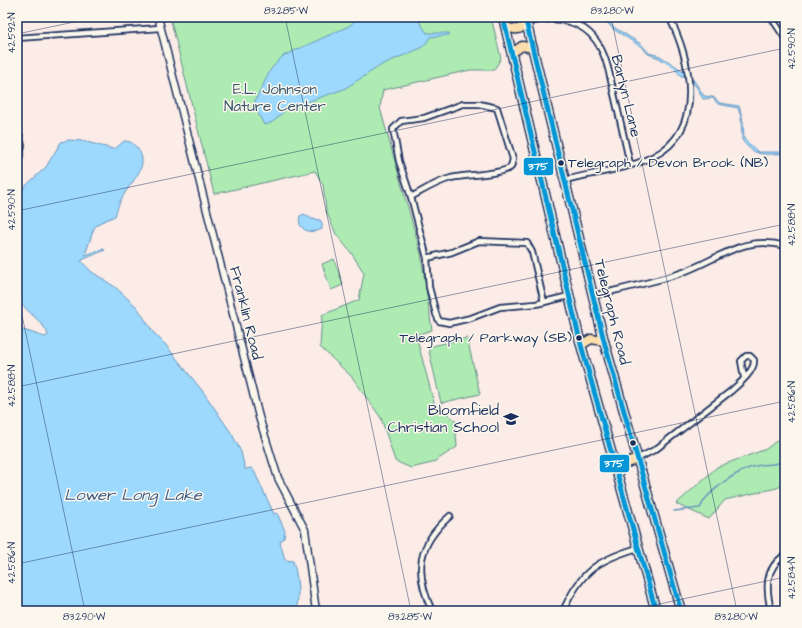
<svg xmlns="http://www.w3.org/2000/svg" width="802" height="628" viewBox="0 0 802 628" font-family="'Architects Daughter',sans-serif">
<rect width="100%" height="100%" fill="#fbece7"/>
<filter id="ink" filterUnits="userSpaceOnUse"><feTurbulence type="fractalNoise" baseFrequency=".025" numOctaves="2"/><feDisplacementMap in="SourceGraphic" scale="8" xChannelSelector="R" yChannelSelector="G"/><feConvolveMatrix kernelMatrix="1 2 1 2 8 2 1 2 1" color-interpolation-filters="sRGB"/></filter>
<g filter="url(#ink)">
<path fill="#adebb2" stroke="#648d88" d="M170 17H491L501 58 494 70H470L383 90 380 108 421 254 432 330 416 335 434 403 455 420 457 447 432 463 411 468 395 461 381 418 352 377 320 347 322 315 359 300 364 273 352 254 336 234 326 211 323 185 315 171 214 194Z
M334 259 343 285 331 290 322 264Z
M467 338 480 394 441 403 428 347Z
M785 434V484L777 488 725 500 709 519 676 504 717 467 766 449Z"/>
<path fill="#9cd9fd" stroke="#6895bd" d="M359 17H416L427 33H449V35L430 37 425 45 419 49 383 64 344 89 287 109C279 115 274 124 264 125L255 107V101L271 69 283 56 349 26Z
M600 17H606L612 26 641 44 649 53 660 56 685 72V76H681L674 68 659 58 648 54 643 48 613 29 605 20Z
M693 79 704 96 713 97 720 103 739 106 743 121 744 139 758 152H784L785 154C765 153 756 159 742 140L741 117 738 108 718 104 713 98 703 99 696 86 693 84Z
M69 140 83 141 113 149 116 148 124 141C130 141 133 143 137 148 152 166 130 182 122 198 119 203 117 210 115 216L99 223 94 228 85 255 103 249 105 250 82 260V262L92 272 115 287 137 307 153 332 165 344 204 393 232 434 241 452 245 469 252 468 255 473 274 514 277 513 285 531 284 538 280 542 285 560 293 561C298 578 299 591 297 609L292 611H17V328L45 337 48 335C45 322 24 311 17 297V194L46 167 61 142Z
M304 214 312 219 320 220 322 223V229C311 235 296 230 300 216Z"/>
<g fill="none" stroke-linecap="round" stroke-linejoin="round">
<path stroke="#6895bd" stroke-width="1.5" d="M674 511 700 508C702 505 703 501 706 498 720 483 741 468 761 465 770 464 776 465 785 461"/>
<g stroke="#1b2f5e" stroke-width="8">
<path id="minor" d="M771 17 785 38
M527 23C556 14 588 20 602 51 609 65 611 83 615 98 620 120 625 142 630 164
M17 38 160 28
M17 125 22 146 17 169
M565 180C592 173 630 169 654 156 706 129 691 59 669 17
M411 197C424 190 436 182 451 178 464 175 504 174 511 167L513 159 497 108 479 104H463L424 118 401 121 393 129 399 161 411 197 427 258 429 287 436 314 439 321 449 323 471 318 500 307 536 304 569 296
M427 258 452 252 479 241 527 243 532 252 544 302
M592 296C621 289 650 283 678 274 717 261 742 234 785 246
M637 459 656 449 731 391C739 384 755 371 754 360L750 356H746L741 361 744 377
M432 611C414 572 417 545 450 516
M563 611C581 571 597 560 638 548
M771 611C766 589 764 569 785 555"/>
</g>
<g stroke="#1b2f5e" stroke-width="9">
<path id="tertiary" d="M158 17 259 417 278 478 305 530 316 611"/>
</g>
<g stroke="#1b2f5e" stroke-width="11">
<path id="trunk" d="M503 17 581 345 656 611
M525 17 604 341 681 611
M506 27C515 30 520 31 527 23
M512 53 522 46 533 48
M581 345 591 339 604 341
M614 461 627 463 637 459"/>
</g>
<use href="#minor" stroke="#fbf7ec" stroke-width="4.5"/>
<use href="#tertiary" stroke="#fbf7ec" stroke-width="6"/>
<use href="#trunk" stroke="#fbddab" stroke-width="8"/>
<g stroke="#fbf7ec" stroke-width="8">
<path id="bus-1" d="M503 17 581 345 656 611
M525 17 604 341 681 611"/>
</g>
<use href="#bus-1" stroke="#0696d7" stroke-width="5"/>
</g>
</g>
<path fill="none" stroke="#1b2f5e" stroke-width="1" stroke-opacity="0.45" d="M285 17 411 611M611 17 737 611M17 34 98 17M17 211 785 48M17 292 85 611M17 387 785 224M17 564 785 401M627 611 785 577"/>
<defs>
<g id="school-bare" transform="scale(1.2)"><path d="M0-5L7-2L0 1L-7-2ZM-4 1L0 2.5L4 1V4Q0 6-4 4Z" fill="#1b2f5e" stroke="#fbf7ec" stroke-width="2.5" paint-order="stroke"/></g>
</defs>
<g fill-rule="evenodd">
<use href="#school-bare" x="511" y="419"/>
</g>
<g fill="#1b2f5e" stroke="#fbf7ec" stroke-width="1.5">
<circle cx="561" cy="163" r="3.5"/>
<circle cx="579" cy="338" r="3.5"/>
<circle cx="633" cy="443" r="3.5"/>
</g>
<g text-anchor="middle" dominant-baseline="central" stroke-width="3" stroke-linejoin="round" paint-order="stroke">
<g font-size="14" fill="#1b2f5e" stroke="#fbf7ec" text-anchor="start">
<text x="568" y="163">Telegraph / Devon Brook (NB)</text>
<text x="572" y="338" text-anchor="end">Telegraph / Parkway (SB)</text>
</g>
<g font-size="15" fill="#38556f" stroke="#fbf7ec">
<text x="275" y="89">E.L. Johnson<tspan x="275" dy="17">Nature Center</tspan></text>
</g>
<g font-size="15" fill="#1b2f5e" stroke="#fbf7ec">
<text transform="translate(626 96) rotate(76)">Barlyn Lane</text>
<text transform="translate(612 312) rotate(76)">Telegraph Road</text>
<text transform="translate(246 313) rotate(76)">Franklin Road</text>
</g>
<g font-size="15" fill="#1b2f5e" stroke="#fbf7ec" text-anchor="end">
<text x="499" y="410">Bloomfield<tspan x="499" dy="17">Christian School</tspan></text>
</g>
<g font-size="16" font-style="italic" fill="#3b5a86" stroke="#fbf7ec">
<text x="133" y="495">Lower Long Lake</text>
</g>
</g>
<g stroke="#fbf7ec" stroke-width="1.5">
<rect x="523" y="157" width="31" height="19" rx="4" fill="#0696d7"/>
<rect x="599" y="454" width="31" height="19" rx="4" fill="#0696d7"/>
</g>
<g font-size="11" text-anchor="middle" font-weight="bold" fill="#fff">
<text x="538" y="170">375</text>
<text x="614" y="467">375</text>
</g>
<rect width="802" height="628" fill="none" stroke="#fbf7ec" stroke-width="44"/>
<rect x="22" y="22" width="758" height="584" fill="none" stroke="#1b2f5e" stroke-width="1.5"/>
<g font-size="10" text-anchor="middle" fill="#1b2f5e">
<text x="286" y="14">83.285°W</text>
<text x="612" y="14">83.280°W</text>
<text transform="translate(11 33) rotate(-90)" y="4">42.592°N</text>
<text transform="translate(791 49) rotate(-90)" y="4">42.590°N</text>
<text transform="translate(11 210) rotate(-90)" y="4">42.590°N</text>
<text transform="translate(791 225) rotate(-90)" y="4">42.588°N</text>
<text transform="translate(11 386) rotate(-90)" y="4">42.588°N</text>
<text transform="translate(791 402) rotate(-90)" y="4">42.586°N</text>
<text transform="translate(11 563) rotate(-90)" y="4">42.586°N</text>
<text transform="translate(791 578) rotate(-90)" y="4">42.584°N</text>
<text x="84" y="620">83.290°W</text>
<text x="410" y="620">83.285°W</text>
<text x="736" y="620">83.280°W</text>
</g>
</svg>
